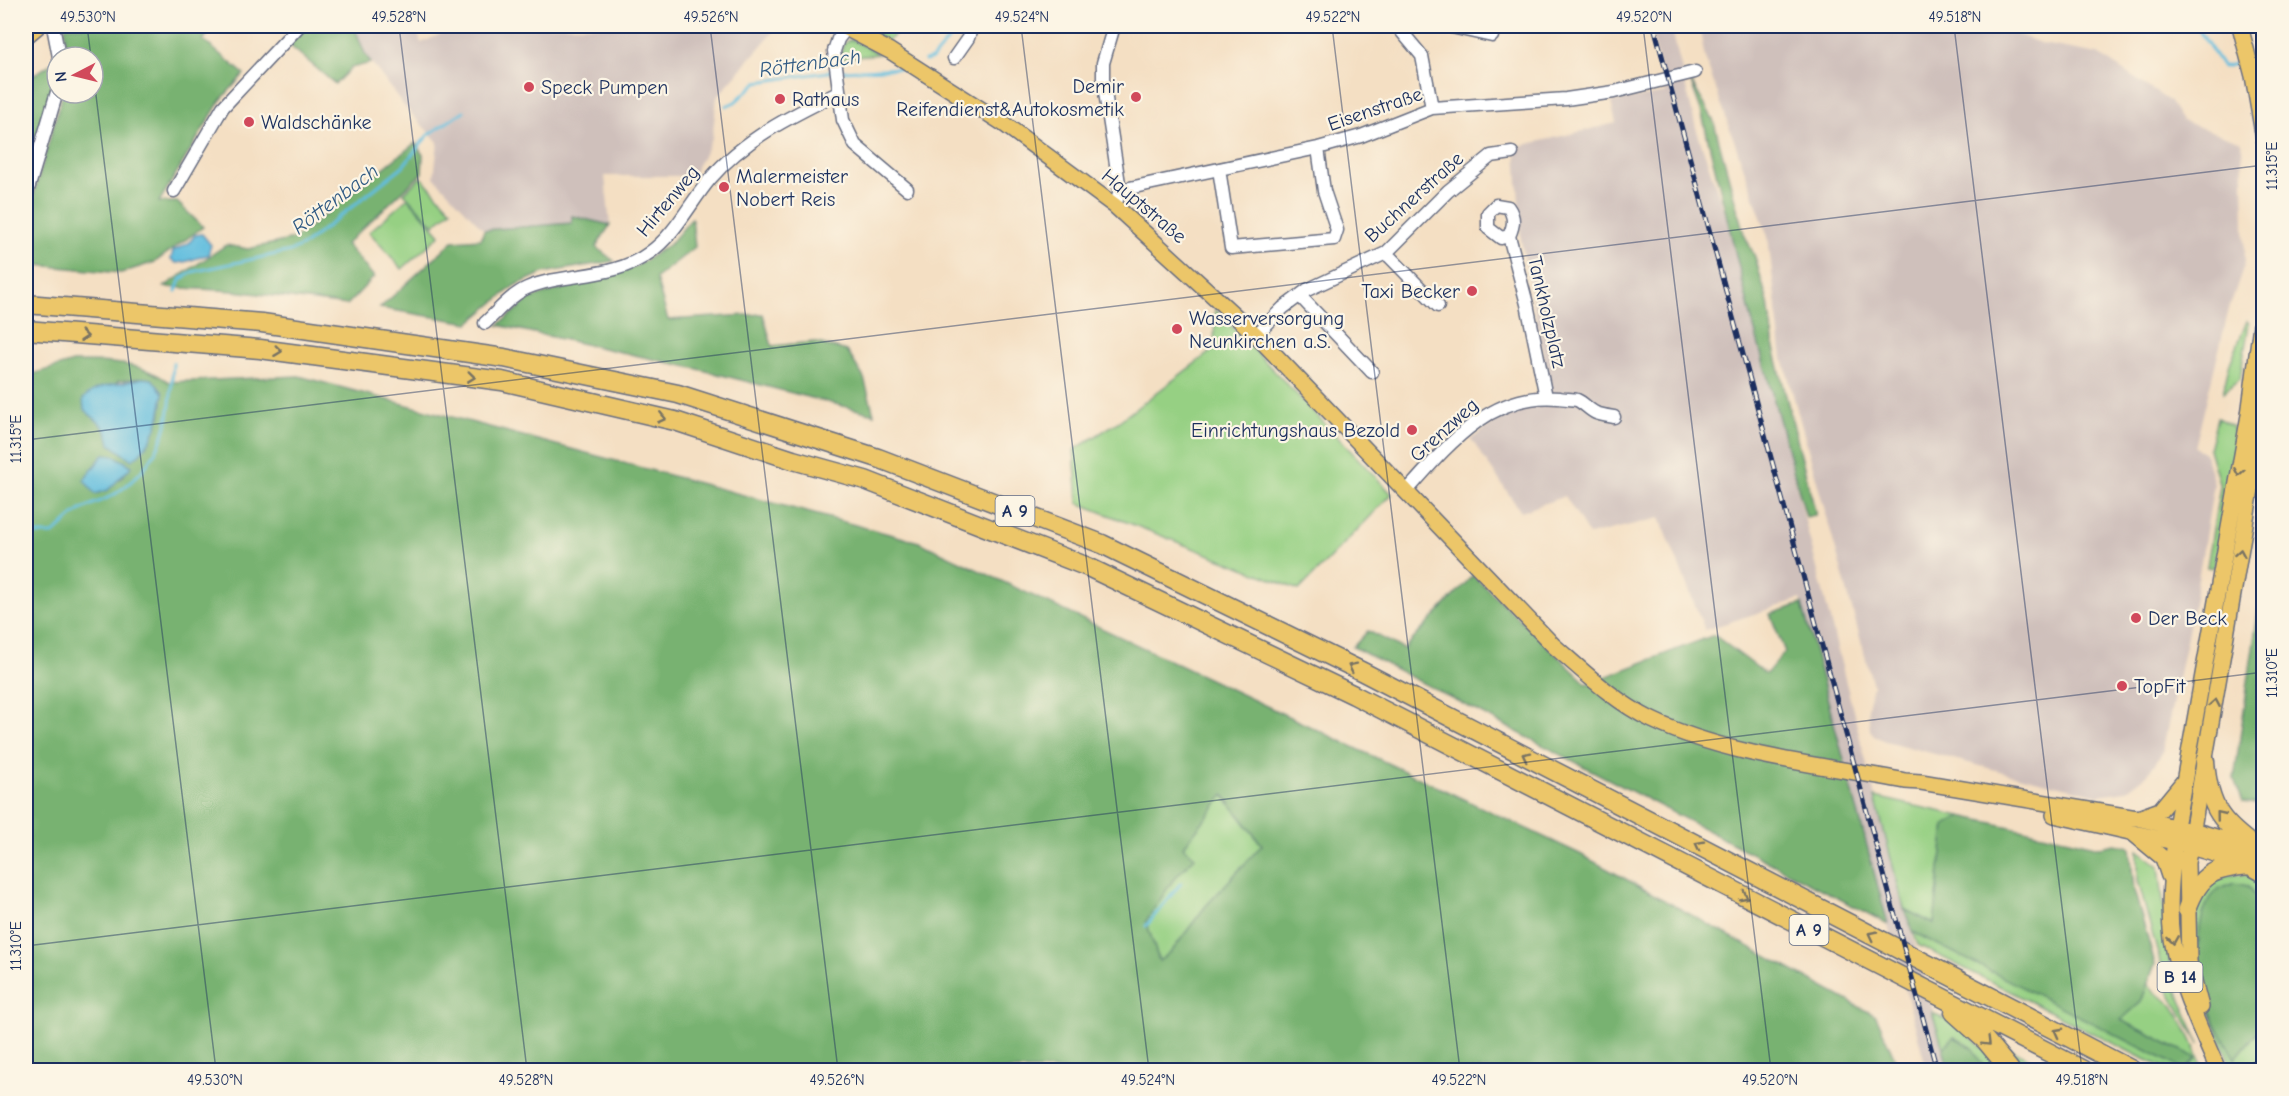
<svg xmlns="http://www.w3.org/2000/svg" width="2289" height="1096" viewBox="0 0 2289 1096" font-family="'Comic Neue',sans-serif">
<rect width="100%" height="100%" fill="#fcf5e5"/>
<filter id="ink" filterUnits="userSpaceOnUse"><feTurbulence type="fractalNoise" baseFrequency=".0167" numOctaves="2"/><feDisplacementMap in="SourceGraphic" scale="12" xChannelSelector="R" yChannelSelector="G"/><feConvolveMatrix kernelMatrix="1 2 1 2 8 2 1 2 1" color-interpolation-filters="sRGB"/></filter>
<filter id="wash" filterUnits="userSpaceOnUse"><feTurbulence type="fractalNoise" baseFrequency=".008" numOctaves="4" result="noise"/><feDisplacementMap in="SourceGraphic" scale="24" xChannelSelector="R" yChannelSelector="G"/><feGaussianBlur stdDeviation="1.35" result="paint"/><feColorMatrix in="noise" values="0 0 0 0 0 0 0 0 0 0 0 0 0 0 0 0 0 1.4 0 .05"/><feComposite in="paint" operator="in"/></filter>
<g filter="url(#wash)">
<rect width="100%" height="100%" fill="#f4dfc3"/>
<path fill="#cfc0bb" d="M354 26H415L421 43 458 26H778L717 97 712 139 692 176H605L610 225 573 216 572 223 484 230 434 177 438 142 405 107 365 54Z
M1650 26H1671L1696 128 1733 237 1875 797 1949 1070H1927L1800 599 1705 630 1660 518 1589 535 1565 496 1521 512 1471 439 1549 385 1521 240 1516 147 1616 123 1611 102 1666 93Z
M1699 26H1995L2043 44 2098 54 2169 101 2182 121 2242 142 2245 262 2229 309 2195 447 2205 453 2214 484 2194 603 2162 753 2147 775 2126 791 2098 795 2022 777 1885 741 1875 736 1870 730 1868 708 1873 685 1781 351 1768 237 1705 58Z"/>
<path fill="#96d083" stroke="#588070" stroke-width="1.5" d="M865 26H933L925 34 896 33 887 42 870 33Z
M849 40H853L879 54 839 59 844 43Z
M421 177 451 210 434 225 404 193Z
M408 198 440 235 402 269 369 232Z
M1215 309 1392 494 1299 590 1078 503 1074 450 1118 422 1214 349Z
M2247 321 2249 324 2240 378 2223 393 2229 366Z
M2217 418 2233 426 2236 446 2214 568 2207 567 2220 486 2209 449Z
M1223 795 1262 845 1205 907 1172 951 1159 961 1146 921 1173 880 1194 857 1183 847Z
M1875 797 1961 816 1945 825 1934 924 1904 909Z
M2138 850 2159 866 2170 965 2176 987 2199 1044 2167 988 2138 881Z
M2251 874 2263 881V904L2248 886 2203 992 2217 1026 2235 1059 2263 1025V1056L2248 1070H2233L2201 992 2194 935 2200 894 2219 875Z
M1913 932 2185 1069 2197 1058 2120 1020 2141 1002 2148 983C2153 995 2160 994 2169 1002 2181 1012 2198 1056 2204 1070H2171L2142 1058 1918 945Z
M1932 1012 1961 1028 2006 1070H1985L1982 1064 1954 1037 1943 1048Z
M1996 1041 2052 1070H2015Z"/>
<path fill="#78b271" stroke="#4a7068" stroke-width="1.5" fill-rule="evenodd" d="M65 26H215L203 40 244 74 220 101 159 202H177L203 227 155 262 121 273 26 264V222L63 93H93V57H66Z
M307 26H354L365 54 371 63 351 68 335 84 288 44Z
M52 63C63 86 33 149 26 174V80Z
M1690 80 1713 119 1744 234 1755 257 1768 303 1774 348 1816 515 1806 517 1750 313 1701 110Z
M415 143 423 155 422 173 346 244 374 277 347 305 234 291 164 287 226 245 248 249 294 239Z
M572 216 610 225 596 247 614 261 543 273 514 286 469 323 380 308 453 241 481 239 484 230 572 223Z
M692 218 695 247 656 278 668 320 763 314 772 346 814 342 847 351 864 378 874 414 698 369 498 325 531 298 635 267 670 244Z
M73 362C108 362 140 361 169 382L299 376 919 542 1580 854 1876 1016 1900 1070H1774L1772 1068 1762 1070H26V376ZM142 378 152 379 163 393 160 418 109 432 103 423 90 415 118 381ZM104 454 131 466 120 480H84ZM1224 795 1262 845 1205 907 1172 951 1159 961 1146 921 1173 880 1195 857 1183 847Z
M1473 575 1587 684 1714 635 1766 674 1785 652 1770 614 1802 604 1888 924 1353 647 1368 631 1404 649Z
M2263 578V805L2243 802 2234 779Z
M1961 816 2100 847 2115 844 2130 847 2134 890 2155 964 2141 1002 2121 1020 2197 1058 2185 1070 1913 932 1904 909 1934 924 1945 825Z
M2234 883 2248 886 2263 904V1025L2235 1059C2223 1038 2210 1016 2203 992 2196 967 2194 909 2217 891 2221 887 2229 886 2234 883Z
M1954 1037 1972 1047 1985 1070H1949L1943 1048Z"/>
<path fill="#60bdde" stroke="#3e769e" stroke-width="1.5" d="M202 234 211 245 208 255C197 257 187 263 176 263L171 259 173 251 189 243 195 235Z
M142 378 152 379 163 393C160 419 155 444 132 460L110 444C107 425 97 422 84 409L83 399C99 382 122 385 142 378Z
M104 454 113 455 132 466 108 490 95 494 84 480Z"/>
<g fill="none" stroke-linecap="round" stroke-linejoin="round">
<path stroke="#60bdde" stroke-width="3" d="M2196 26 2223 67 2235 64
M925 61 932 59 960 26
M841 71 904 68
M726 106 735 102 757 82 835 71
M176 291 180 280 192 272 291 251 304 245 403 166 428 135 464 111
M26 534H53C62 526 71 516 81 510 93 503 107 500 118 492 168 456 170 419 173 363
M1146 926 1181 883"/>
</g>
</g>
<g filter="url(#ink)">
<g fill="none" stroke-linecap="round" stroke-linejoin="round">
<g stroke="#676d81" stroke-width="15">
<path id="minor" d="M53 26 59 57
M848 26 838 39 834 51 843 120 855 145 907 189
M1114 26 1103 63V79L1120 190
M1397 26 1422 56 1432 108
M1447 26 1492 36 1494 26
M954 58 968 38 972 26
M1219 169 1231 248 1334 239 1337 230 1324 191 1318 148
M174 191 223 107 299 26
M26 196 57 92
M1115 206 1120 190 1318 148 1361 136 1432 108 1566 99 1614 92 1695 72
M1509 236 1501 238 1488 228V213L1496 205 1508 207C1515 217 1514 225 1509 236L1527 304 1546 397
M1386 253 1438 306
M1300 296 1372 372
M485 323C498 311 511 295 527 288 564 272 613 280 649 253 675 235 690 203 710 179 744 139 791 116 838 93
M1256 335 1283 308 1307 290 1386 253 1448 191 1491 156 1512 153
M1406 492C1447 446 1491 391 1559 398 1564 399 1572 399 1577 400 1584 403 1589 410 1596 413 1601 415 1608 416 1614 417"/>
</g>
<g stroke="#676d81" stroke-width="18">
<path id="major" d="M842 26 890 51 1004 124 1115 206 1256 335 1553 645C1584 672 1615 702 1652 720 1727 756 1823 765 1905 781L1921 782 2137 818 2191 831
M2240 26 2253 76 2264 139
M26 36 38 26
M2054 815 2183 844
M2138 818 2160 810 2183 782
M2134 834 2163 858 2169 876
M2201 1007 2189 962 2187 863 2264 413
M2218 1070C2200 1027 2179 986 2172 939 2167 902 2173 864 2176 827L2249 415 2264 302"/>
</g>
<g stroke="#676d81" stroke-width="21">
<path id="highway" d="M26 304 262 323 504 358 678 394 878 458 1102 544 1363 672 2132 1070
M26 330 260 349 502 381 675 421 793 460 865 480 1088 567 1354 695 2083 1070
M2205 761C2209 814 2224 823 2264 855
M2191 831 2248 848
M2189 845 2241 860 2264 873
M2187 909C2200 872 2215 868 2251 865
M1954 1012 1986 1041 2010 1070
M2256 1070 2264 1064"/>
</g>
<use href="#minor" stroke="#fff" stroke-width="12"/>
<use href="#major" stroke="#ecc669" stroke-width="15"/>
<use href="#highway" stroke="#ecc669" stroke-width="18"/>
<g stroke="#1b2f5e" stroke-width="5">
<path id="rail" d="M1654 26 1937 1070"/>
</g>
<use href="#rail" stroke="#fcf5e5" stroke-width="3" stroke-dasharray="9" stroke-linecap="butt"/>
</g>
<defs><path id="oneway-chevron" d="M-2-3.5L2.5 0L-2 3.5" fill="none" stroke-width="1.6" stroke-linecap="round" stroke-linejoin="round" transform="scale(1.5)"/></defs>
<g stroke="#797363">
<use href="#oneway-chevron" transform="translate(84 336) rotate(6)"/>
<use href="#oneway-chevron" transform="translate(278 351) rotate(7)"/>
<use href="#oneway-chevron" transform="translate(471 377) rotate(7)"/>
<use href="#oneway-chevron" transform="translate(662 418) rotate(13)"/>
<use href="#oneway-chevron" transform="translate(2239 472) rotate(100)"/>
<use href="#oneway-chevron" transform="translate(2240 553) rotate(-80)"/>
<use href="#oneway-chevron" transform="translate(1352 667) rotate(-154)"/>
<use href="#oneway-chevron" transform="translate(2215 703) rotate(-80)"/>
<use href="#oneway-chevron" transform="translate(1526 756) rotate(-153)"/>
<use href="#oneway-chevron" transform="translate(2220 815) rotate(-129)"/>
<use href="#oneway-chevron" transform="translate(1699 845) rotate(-153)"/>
<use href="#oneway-chevron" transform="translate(1744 896) rotate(27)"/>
<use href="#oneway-chevron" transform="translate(1872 935) rotate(-153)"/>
<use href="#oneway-chevron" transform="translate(2173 940) rotate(81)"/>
<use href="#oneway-chevron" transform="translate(2058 1032) rotate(-152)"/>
<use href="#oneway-chevron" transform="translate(1987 1042) rotate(45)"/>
</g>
</g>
<path fill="none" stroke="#1b2f5e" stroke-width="1.5" stroke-opacity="0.45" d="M87 26 91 57M399 26 527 1070M710 26 838 1070M1021 26 1149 1070M1332 26 1460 1070M1643 26 1771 1070M1954 26 2082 1070M93 71 216 1070M26 440 2264 165M26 946 2264 672"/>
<g fill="#d1495b" stroke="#fcf5e5" stroke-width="2">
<circle cx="529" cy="87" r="6"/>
<circle cx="1136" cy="97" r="6"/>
<circle cx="780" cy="99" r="6"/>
<circle cx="249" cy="122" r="6"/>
<circle cx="724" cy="187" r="6"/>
<circle cx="1472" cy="291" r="6"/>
<circle cx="1177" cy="329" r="6"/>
<circle cx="1412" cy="430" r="6"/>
<circle cx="2136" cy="618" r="6"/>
<circle cx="2122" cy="686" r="6"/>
</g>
<g text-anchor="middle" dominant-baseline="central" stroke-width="4.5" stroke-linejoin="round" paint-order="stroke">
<g fill="#fcf5e5" stroke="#5e6a86" stroke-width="1.5">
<rect x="995.5" y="496" width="39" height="30" rx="4.5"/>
<rect x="1789.5" y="915" width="39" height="30" rx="4.5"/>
<rect x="2157.5" y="962" width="45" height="30" rx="4.5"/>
</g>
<g font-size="18" font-weight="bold" fill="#1b2f5e">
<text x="1015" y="511">A 9</text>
<text x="1809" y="930">A 9</text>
<text x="2180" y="977">B 14</text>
</g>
<g font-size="20" fill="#1b2f5e" stroke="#fcf5e5" text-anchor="start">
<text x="1124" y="86" text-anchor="end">Demir<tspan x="1124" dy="23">Reifendienst&amp;Autokosmetik</tspan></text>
<text x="541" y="87">Speck Pumpen</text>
<text x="792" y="99">Rathaus</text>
<text x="261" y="122">Waldschänke</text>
<text x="736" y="176">Malermeister<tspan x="736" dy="23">Nobert Reis</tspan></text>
<text x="1460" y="291" text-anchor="end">Taxi Becker</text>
<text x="1189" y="318">Wasserversorgung<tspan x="1189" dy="23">Neunkirchen a.S.</tspan></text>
<text x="1400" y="430" text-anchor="end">Einrichtungshaus Bezold</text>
<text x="2148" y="618">Der Beck</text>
<text x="2134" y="686">TopFit</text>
</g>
<g font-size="20" fill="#1b2f5e" stroke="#fcf5e5">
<text transform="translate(1375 109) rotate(-19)">Eisenstraße</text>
<text transform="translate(1414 197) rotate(-42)">Buchnerstraße</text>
<text transform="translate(668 201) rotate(-50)">Hirtenweg</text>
<text transform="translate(1144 206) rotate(40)">Hauptstraße</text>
<text transform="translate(1547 312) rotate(77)">Tankholzplatz</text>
<text transform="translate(1444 430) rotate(-42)">Grenzweg</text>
</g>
<g font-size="21" font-style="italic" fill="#305a84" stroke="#fcf5e5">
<text transform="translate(810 63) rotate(-8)">Röttenbach</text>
<text transform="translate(335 199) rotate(-37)">Röttenbach</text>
</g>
</g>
<rect width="2289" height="1096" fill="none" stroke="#fcf5e5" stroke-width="66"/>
<g transform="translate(75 75) rotate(263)"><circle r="28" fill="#fcf5e5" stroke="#a2a6af" stroke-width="1.5"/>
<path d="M0-4.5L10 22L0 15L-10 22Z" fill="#d1495b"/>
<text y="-9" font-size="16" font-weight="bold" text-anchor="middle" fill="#1b2f5e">N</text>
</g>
<rect x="33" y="33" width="2223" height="1030" fill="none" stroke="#1b2f5e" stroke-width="2"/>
<g font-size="15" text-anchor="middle" fill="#1b2f5e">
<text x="88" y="22">49.530°N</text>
<text x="399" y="22">49.528°N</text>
<text x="711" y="22">49.526°N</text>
<text x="1022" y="22">49.524°N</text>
<text x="1333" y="22">49.522°N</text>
<text x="1644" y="22">49.520°N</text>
<text x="1955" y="22">49.518°N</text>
<text transform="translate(2272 166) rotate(-90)" y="5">11.315°E</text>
<text transform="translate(16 439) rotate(-90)" y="5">11.315°E</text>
<text transform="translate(2272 673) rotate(-90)" y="5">11.310°E</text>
<text transform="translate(16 946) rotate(-90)" y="5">11.310°E</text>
<text x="215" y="1085">49.530°N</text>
<text x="526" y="1085">49.528°N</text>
<text x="837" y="1085">49.526°N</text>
<text x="1148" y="1085">49.524°N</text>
<text x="1459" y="1085">49.522°N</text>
<text x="1770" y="1085">49.520°N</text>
<text x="2082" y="1085">49.518°N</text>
</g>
</svg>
